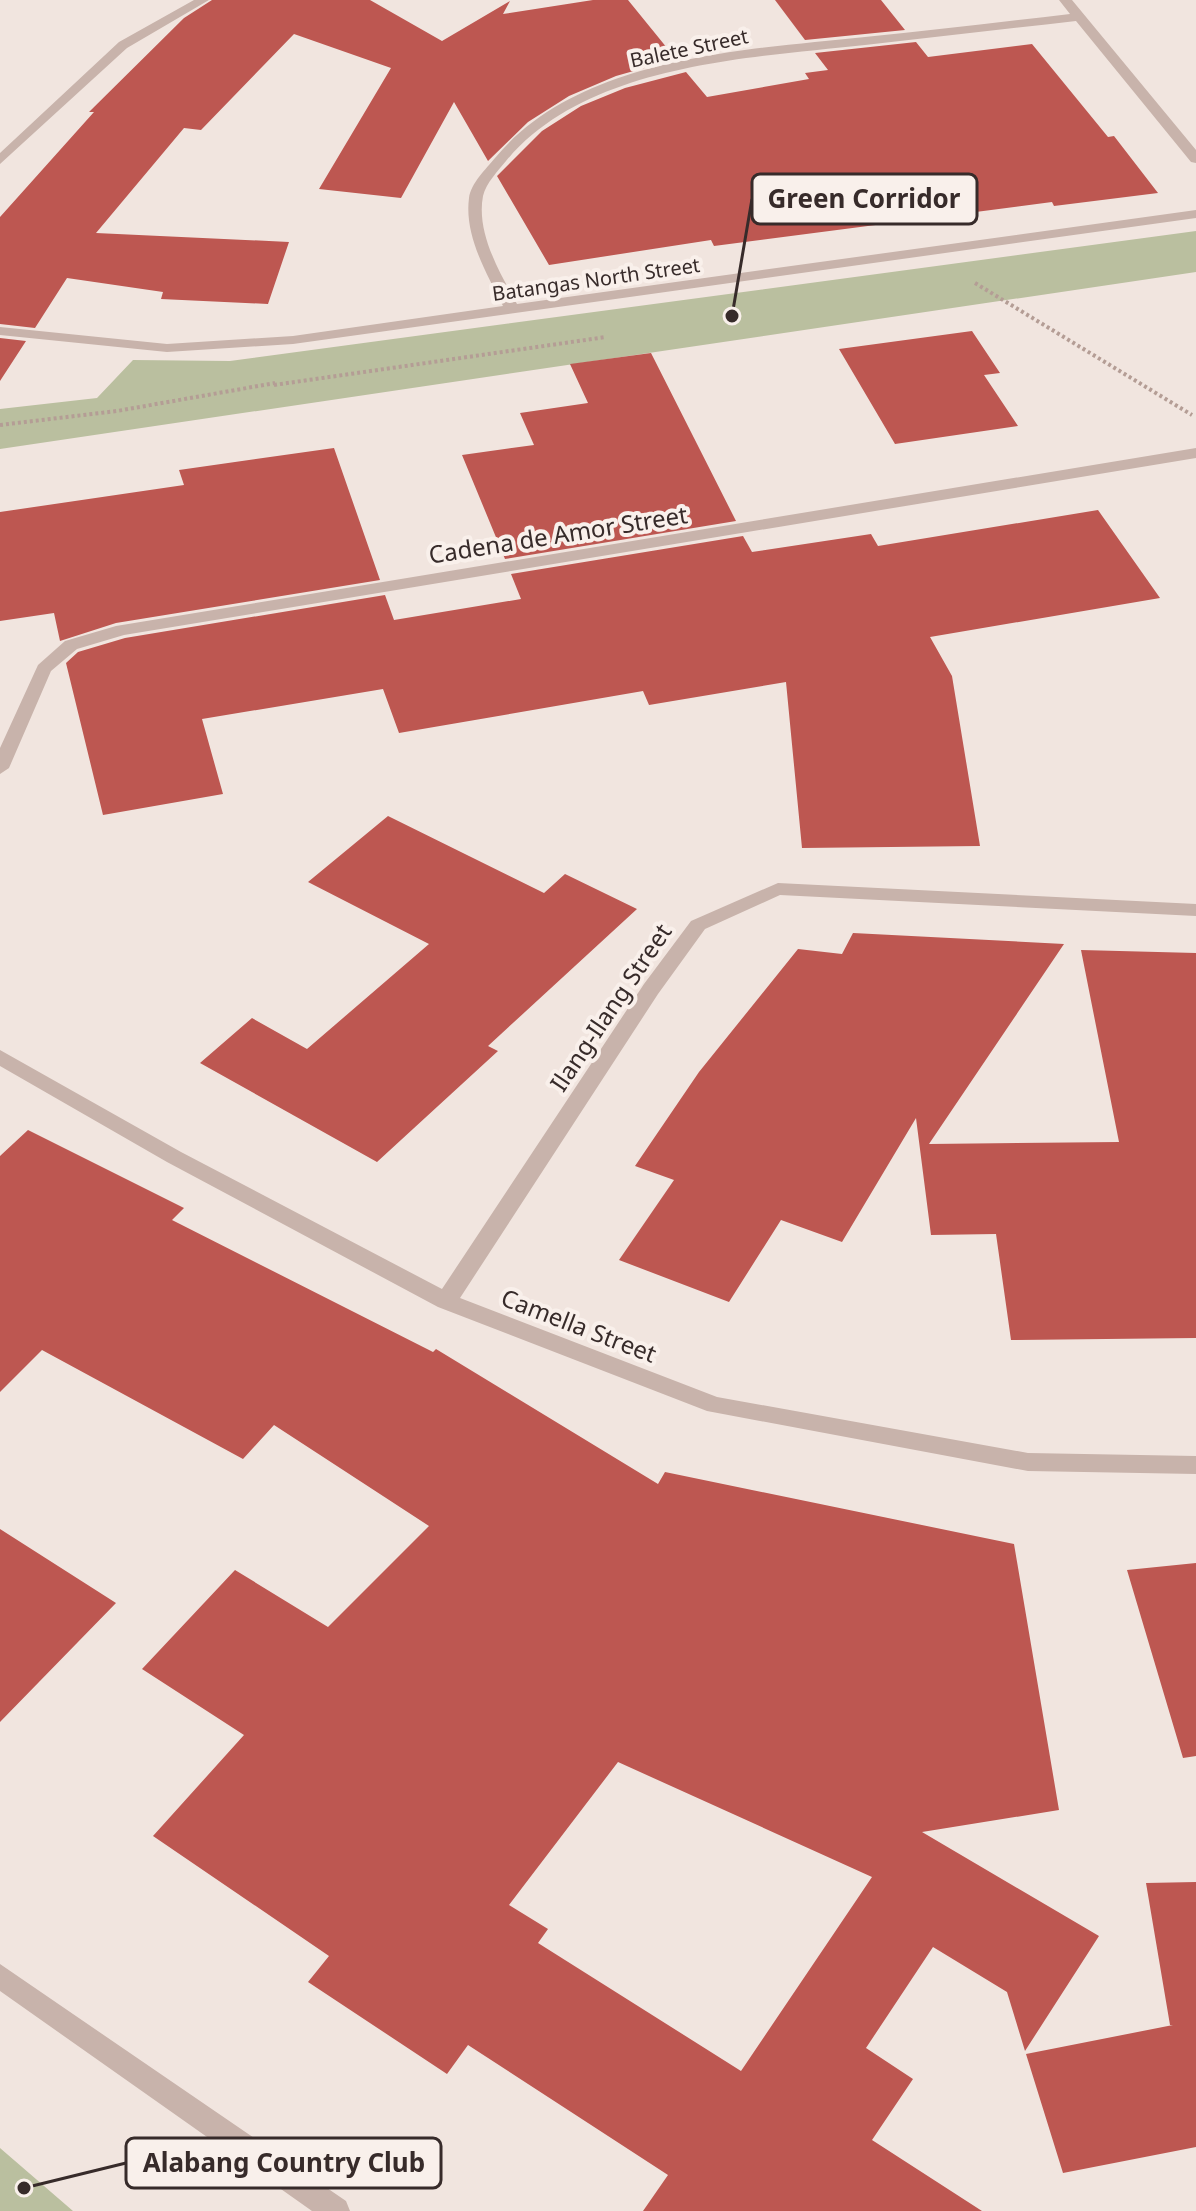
<svg xmlns="http://www.w3.org/2000/svg" width="1196" height="2211" viewBox="0 0 1196 2211" font-family="'Noto Sans',sans-serif">
<rect width="100%" height="100%" fill="#f1e5df"/>
<path fill="#babf9f" d="M1196 231V272L0 449V409L97 398 133 360 230 361Z
M0 2148 73 2211H0Z"/>
<path fill="#bd5751" fill-rule="evenodd" d="M212 0H370L442 41 510 1 503 14 593 0H628L676 59 616 76 569 96 528 122 488 161 454 102 401 198 319 189 391 68 294 34 201 130 184 128 96 233 289 242 268 304 161 299 163 292 67 278 35 328 0 324V217L94 112H89L184 18Z
M775 0H881L905 30 805 40Z
M916 42 928 57 1032 44 1108 137 1114 136 1158 193 1054 206 1052 202 714 246 711 240 549 265 497 176 542 131 581 106 625 88 686 72 707 97 809 79 805 73 828 70 815 53Z
M972 331 1000 373 984 375 1018 426 895 444 839 349Z
M0 338 26 341 0 381Z
M651 353 736 521 505 559 462 455 534 445 520 413 588 403 570 364Z
M334 448 380 580 116 623 60 641 54 613 0 621V512L184 485 179 470Z
M1098 510 1160 598 930 637 952 676 980 846 802 848 786 682 649 705 643 691 399 733 383 689 202 719 223 794 103 815 66 663 78 652 125 638 385 595 394 620 521 599 511 574 743 536 752 552 871 534 878 546Z
M388 816 544 893 565 874 637 909 488 1046 498 1051 377 1162 200 1063 252 1018 307 1049 429 944 308 882Z
M853 933 1064 944 929 1144 1119 1142 1081 950 1196 953V1338L1011 1340 996 1234 931 1235 916 1118 842 1242 781 1220 729 1302 619 1260 674 1180 635 1166 699 1072 798 949 842 954Z
M28 1130 184 1208 172 1220 433 1352 436 1349 658 1484 665 1472 1014 1544 1059 1810 922 1832 1099 1936 1025 2051 1007 1992 933 1947 866 2048 913 2079 872 2140 982 2211H643L668 2175 468 2045 447 2074 308 1982 329 1956 153 1836 244 1735 142 1669 235 1570 328 1627 429 1526 274 1425 243 1459 42 1350 0 1392V1156ZM618 1762 872 1877 741 2071 538 1943 548 1929 509 1905Z
M0 1529 116 1603 0 1722Z
M1196 1563V1756L1183 1758 1127 1570Z
M1196 1882V2147L1063 2173 1026 2054 1173 2025H1170L1146 1883Z"/>
<g fill="none" stroke-linecap="round" stroke-linejoin="round">
<path stroke="#b49d95" stroke-width="4" stroke-dasharray="3 3" stroke-linecap="butt" d="M975 283 1192 415
M274 385 606 337
M0 425 117 411 275 383"/>
<path fill="#c8b3ab" fill-rule="evenodd" d="M194 0H209L127 48 0 164V153L119 42Z
M1059 0H1072L1196 150V163L1191 162 1076 21C1006 29 935 37 865 45 748 58 587 64 506 161 498 171 486 183 483 196 476 233 500 273 517 304L1196 210V218L293 344 167 352 0 335V327L167 344 293 336 503 306C487 274 464 236 469 198 471 183 486 169 495 158 579 57 743 50 865 37 934 30 1002 22 1070 14Z
M1196 448V458L124 635 77 649 51 671 9 768 0 774V748L38 665 65 641 116 626Z
M778 883 1196 904V916L780 895 705 929 658 994 460 1298 717 1397 1028 1453 1196 1456V1474L1028 1471 707 1411 438 1307 167 1162 0 1066V1050L181 1152 442 1289 644 984 691 921Z
M0 1964 346 2201 350 2211H312L0 1991Z"/>
</g>
<g text-anchor="middle" dominant-baseline="central" stroke-width="8" stroke-linejoin="round" paint-order="stroke">
<g font-size="20" fill="#372b2a" stroke="#f9f0eb">
<text transform="translate(689 48) rotate(-12)">Balete Street</text>
<text transform="translate(596 279) rotate(-8)">Batangas North Street</text>
</g>
<g font-size="24" fill="#372b2a" stroke="#f9f0eb">
<text transform="translate(558 534) rotate(-9)">Cadena de Amor Street</text>
<text transform="translate(610 1007) rotate(-56)">Ilang-Ilang Street</text>
<text transform="translate(579 1325) rotate(21)">Camella Street</text>
</g>
</g>
<path fill="none" stroke="#372b2a" stroke-width="3" d="M732 316L752 199M24 2188L126 2163"/>
<g fill="#372b2a" stroke="#f9f0eb" stroke-width="3">
<circle cx="732" cy="316" r="8"/>
<circle cx="24" cy="2188" r="8"/>
</g>
<g fill="#f9f0eb" stroke="#372b2a" stroke-width="3">
<rect x="752" y="174" width="225" height="50" rx="8"/>
<rect x="126" y="2138" width="315" height="50" rx="8"/>
</g>
<g font-size="26" text-anchor="middle" font-weight="bold" fill="#372b2a">
<text x="864" y="208">Green Corridor</text>
<text x="284" y="2172">Alabang Country Club</text>
</g>
</svg>
